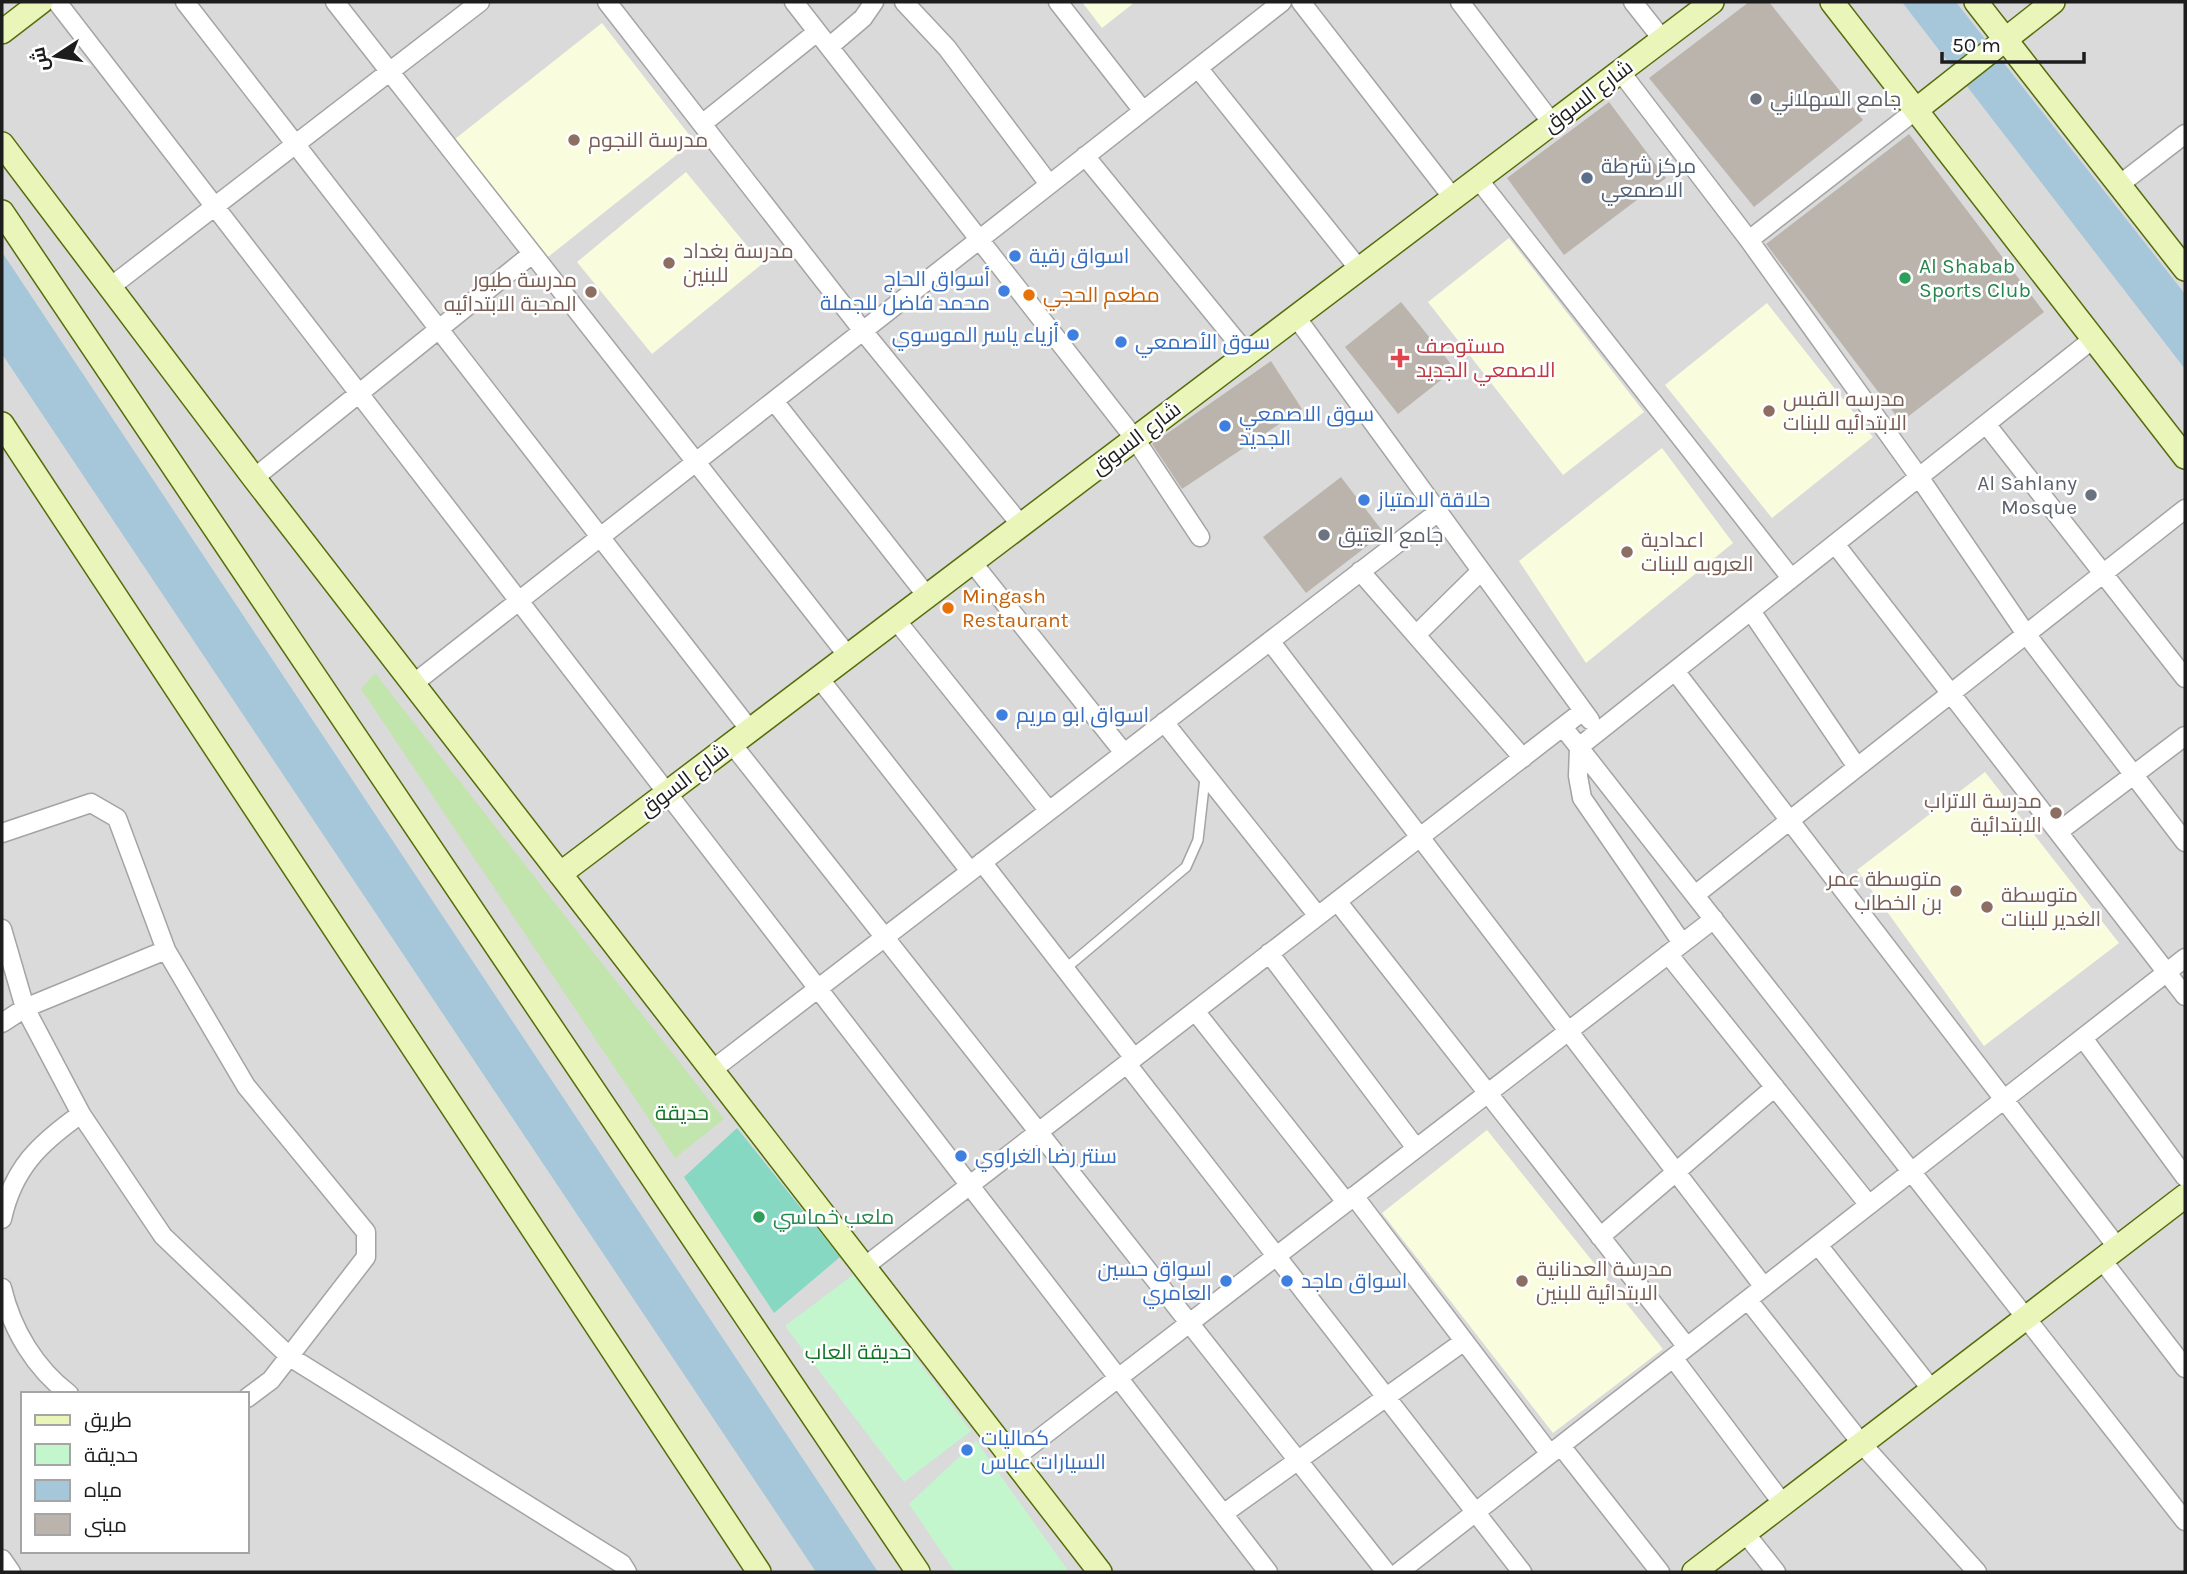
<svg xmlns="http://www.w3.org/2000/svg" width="2187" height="1574" viewBox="0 0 2187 1574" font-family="Karla,Cairo,sans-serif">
<rect width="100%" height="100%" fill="#eeece4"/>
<path fill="#dbdada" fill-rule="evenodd" d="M2 2H2185V1572H2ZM23 1394H247V1551H23Z"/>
<path fill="#f9fddd" d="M1082 2H1135L1102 28Z
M602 23 694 141 548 257 455 139Z
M686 172 762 264 652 354 577 262Z
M1509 238 1644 412 1563 475 1428 302Z
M1767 303 1873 437 1772 518 1665 385Z
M1662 448 1733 543 1586 663 1519 561Z
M1985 772 2119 943 1984 1046 1857 870Z
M1487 1130 1663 1349 1553 1433 1382 1213Z"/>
<path fill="#c1e5ac" d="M375 673 724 1119 675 1158 361 689Z"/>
<path fill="#c3f6cd" d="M853 1275 971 1431 904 1482 785 1326Z
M976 1441 1069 1572H955L909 1504Z"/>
<path fill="#86d8c3" d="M737 1128 840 1257 774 1313 684 1177Z"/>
<path fill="#a6c7d9" d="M1902 2H1956L2185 294V369Z
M2 252 878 1572H816L2 354Z"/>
<path fill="#bab4ad" d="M1749 2H1769L1863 120 1754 207 1649 78Z
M1609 102 1666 178 1564 255 1507 178Z
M1909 134 2044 312 1901 422 1766 244Z
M1401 302 1455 369 1398 414 1345 347Z
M1271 361 1302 409 1182 489 1152 444Z
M1341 477 1384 533 1306 593 1263 537Z"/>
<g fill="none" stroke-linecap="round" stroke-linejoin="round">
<g stroke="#a4a4a4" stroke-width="12">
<path id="lane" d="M1065 969 1186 867 1198 840 1205 778"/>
</g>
<g stroke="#a4a4a4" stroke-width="21">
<path id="street" d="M57 2 1268 1572
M185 2 750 730
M335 2 848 656
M607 2 863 331 1021 525
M794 2 1135 439 1200 537
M904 2 947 48 1049 184
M1058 2 1143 111
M1301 2 1453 198
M1460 2 1552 123
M1633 2 1663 40
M829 47 863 18 874 2
M1198 68 1359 269
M1620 71 1749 240 1919 477 2026 634 2185 842
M702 124 817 32
M1085 156 1247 354
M1478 179 1791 578
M2119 185 2185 134
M1749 240 1916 110
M109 288 480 2
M1296 317 1590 720
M774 401 927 596
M1986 424 2185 678
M254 478 532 254
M1835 544 2185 996
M972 562 1124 753
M1360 571 1523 758
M1751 611 1857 767
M896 620 1049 811
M1416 635 1481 571
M1270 641 1764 1287
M1675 671 2118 1248
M819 678 970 871
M413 684 1282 2
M1164 722 1318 916
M1563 727 2185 1521
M732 744 1386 1572
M2058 832 2185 736
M2 833 91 803 117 818 166 950 246 1086 366 1232V1257L271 1380 247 1398
M982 862 1134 1058
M1695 895 2185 509
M1337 901 1687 1347
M2 929 25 1008 81 1114 163 1236 290 1357 622 1564 627 1572
M1682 943 1582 798 1578 776 1579 747 2093 339
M1269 953 1416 1148
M1668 954 1869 1205
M1195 1011 1346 1202
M2 1023 25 1008 166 950
M2083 1038 2185 1177
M1127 1064 1522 1572
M712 1070 1438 512
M1354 1196 1550 1454
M2 1219C13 1168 40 1143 81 1114
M1600 1237 1775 1087
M1818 1245 1932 1390
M2102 1260 2185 1368
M864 1267 1583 711
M2 1288C12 1330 35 1368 69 1394
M1748 1300 1862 1444 1977 1572
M1674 1359 1783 1504
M1561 1446 1660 1572
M1013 1459 1714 919
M1223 1514 1463 1342
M1745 1533 1776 1572
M2 1559 11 1572
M1399 1572 2185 958"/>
</g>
<g stroke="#556d0b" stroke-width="26">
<path id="secondary" d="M1832 2 2185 457
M1976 2 2185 269
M2 32 41 2
M1916 110 2053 2
M2 144 254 478 1100 1572
M2 212 918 1572
M2 424 759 1572
M560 874 1712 2
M1694 1572 2185 1196"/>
</g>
<use href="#lane" stroke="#fff" stroke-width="9"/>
<use href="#street" stroke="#fff" stroke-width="18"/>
<use href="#secondary" stroke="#eaf5ba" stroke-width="23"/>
</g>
<g fill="#6b7280" stroke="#fff" stroke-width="2.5">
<circle cx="1756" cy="99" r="7"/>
<circle cx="2091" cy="495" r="7"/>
<circle cx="1324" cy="535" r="7"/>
</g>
<g fill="#8d6e63" stroke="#fff" stroke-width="2.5">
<circle cx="574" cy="140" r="7"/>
<circle cx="669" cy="263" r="7"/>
<circle cx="591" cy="292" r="7"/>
<circle cx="1769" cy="411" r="7"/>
<circle cx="1627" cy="552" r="7"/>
<circle cx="2056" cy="813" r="7"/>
<circle cx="1956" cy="891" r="7"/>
<circle cx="1987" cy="907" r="7"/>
<circle cx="1522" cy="1281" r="7"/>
</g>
<circle fill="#5c6f8a" stroke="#fff" stroke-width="2.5" cx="1587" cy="178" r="7"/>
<g fill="#3f7fe0" stroke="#fff" stroke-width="2.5">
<circle cx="1015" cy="256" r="7"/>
<circle cx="1004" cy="291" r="7"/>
<circle cx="1073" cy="335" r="7"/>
<circle cx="1121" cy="342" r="7"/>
<circle cx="1225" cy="426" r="7"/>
<circle cx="1364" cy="500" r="7"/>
<circle cx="1002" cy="715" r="7"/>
<circle cx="961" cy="1156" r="7"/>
<circle cx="1226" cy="1281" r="7"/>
<circle cx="1287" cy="1281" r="7"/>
<circle cx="967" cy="1450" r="7"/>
</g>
<g fill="#2e9e5b" stroke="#fff" stroke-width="2.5">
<circle cx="1905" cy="278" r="7"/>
<circle cx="759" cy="1217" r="7"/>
</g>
<g fill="#e8710a" stroke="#fff" stroke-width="2.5">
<circle cx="1029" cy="295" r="7"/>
<circle cx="948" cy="608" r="7"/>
</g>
<path fill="#e0444e" stroke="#fff" stroke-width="2.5" d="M1396.5 347.5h7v7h7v7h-7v7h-7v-7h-7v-7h7z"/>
<g text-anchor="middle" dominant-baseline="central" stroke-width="5" stroke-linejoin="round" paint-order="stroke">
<g font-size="21" fill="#1d1d1d" stroke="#fff">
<text transform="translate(1588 96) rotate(-37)">شارع السوق</text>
<text transform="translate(1136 438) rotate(-37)">شارع السوق</text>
<text transform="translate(684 780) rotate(-37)">شارع السوق</text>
</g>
<g font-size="21" fill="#5b616d" stroke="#fff" text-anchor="start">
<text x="1770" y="99">جامع السهلاني</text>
<text x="2077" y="483" text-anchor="end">Al Sahlany<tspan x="2077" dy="24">Mosque</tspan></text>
<text x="1338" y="535">جامع العتيق</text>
</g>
<g font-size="21" fill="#785e54" stroke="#fff" text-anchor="start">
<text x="588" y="140">مدرسة النجوم</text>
<text x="683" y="251">مدرسة بغداد<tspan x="683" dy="24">للبنين</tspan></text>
<text x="577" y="280" text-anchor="end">مدرسة طيور<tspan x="577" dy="24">المحبة الابتدائيه</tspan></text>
<text x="1783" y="399">مدرسه القبس<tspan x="1783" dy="24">الابتدائيه للبنات</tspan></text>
<text x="1641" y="540">اعدادية<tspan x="1641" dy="24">العروبه للبنات</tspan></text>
<text x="2042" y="801" text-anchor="end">مدرسة الاتراب<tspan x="2042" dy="24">الابتدائية</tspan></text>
<text x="1942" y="879" text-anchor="end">متوسطة عمر<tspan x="1942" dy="24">بن الخطاب</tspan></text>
<text x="2001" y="895">متوسطة<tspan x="2001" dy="24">الغدير للبنات</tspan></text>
<text x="1536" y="1269">مدرسة العدنانية<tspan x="1536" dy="24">الابتدائية للبنين</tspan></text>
</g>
<g font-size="21" fill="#4e5e75" stroke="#fff" text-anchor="start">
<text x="1601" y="166">مركز شرطة<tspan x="1601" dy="24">الاصمعي</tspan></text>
</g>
<g font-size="21" fill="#366cbe" stroke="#fff" text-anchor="start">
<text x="1029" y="256">اسواق رقية</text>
<text x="990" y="279" text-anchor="end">أسواق الحاج<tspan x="990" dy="24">محمد فاضل للجملة</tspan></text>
<text x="1059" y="335" text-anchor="end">أزياء ياسر الموسوي</text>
<text x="1135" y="342">سوق الأصمعي</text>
<text x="1239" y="414">سوق الاصمعي<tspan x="1239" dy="24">الجديد</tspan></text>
<text x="1378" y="500">حلاقة الامتياز</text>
<text x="1016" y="715">اسواق ابو مريم</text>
<text x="975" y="1156">سنتر رضا الغراوي</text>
<text x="1212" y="1269" text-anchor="end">اسواق حسين<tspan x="1212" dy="24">العامري</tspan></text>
<text x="1301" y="1281">اسواق ماجد</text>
<text x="981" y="1438">كماليات<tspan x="981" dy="24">السيارات عباس</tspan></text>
</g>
<g font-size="21" fill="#27864d" stroke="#fff" text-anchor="start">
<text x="1919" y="266">Al Shabab<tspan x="1919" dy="24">Sports Club</tspan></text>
<text x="773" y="1217">ملعب خماسي</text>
</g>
<g font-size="21" fill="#c56008" stroke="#fff" text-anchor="start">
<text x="1043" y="295">مطعم الحجي</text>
<text x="962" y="596">Mingash<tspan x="962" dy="24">Restaurant</tspan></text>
</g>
<g font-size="21" fill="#be3a42" stroke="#fff" text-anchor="start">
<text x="1416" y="346">مستوصف<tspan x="1416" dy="24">الاصمعي الجديد</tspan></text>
</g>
<g font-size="21" fill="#127427" stroke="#fff">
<text x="682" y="1113">حديقة</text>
<text x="858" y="1352">حديقة العاب</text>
</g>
</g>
<rect width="2187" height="1574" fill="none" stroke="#1d1d1d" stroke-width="7"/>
<rect x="21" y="1392" width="228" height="161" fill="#ffffff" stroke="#a5a5a5" stroke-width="2"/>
<rect x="35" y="1415" width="35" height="10" fill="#eaf5ba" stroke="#a5a5a5" stroke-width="2"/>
<text x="84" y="1427" font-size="21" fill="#1d1d1d">طريق</text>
<rect x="35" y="1444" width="35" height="21" fill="#c3f6cd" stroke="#a5a5a5" stroke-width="2"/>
<text x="84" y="1462" font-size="21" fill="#1d1d1d">حديقة</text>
<rect x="35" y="1480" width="35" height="21" fill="#a6c7d9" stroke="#a5a5a5" stroke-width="2"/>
<text x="84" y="1497" font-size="21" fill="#1d1d1d">مياه</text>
<rect x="35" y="1514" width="35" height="21" fill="#bab4ad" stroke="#a5a5a5" stroke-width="2"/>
<text x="84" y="1532" font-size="21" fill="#1d1d1d">مبنى</text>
<g transform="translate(56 56) rotate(258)" stroke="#ffffff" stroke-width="5" paint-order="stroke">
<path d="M0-5L12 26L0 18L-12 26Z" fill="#1d1d1d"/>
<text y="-10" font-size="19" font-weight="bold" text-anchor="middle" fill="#1d1d1d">ش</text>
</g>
<path d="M1942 52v10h142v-10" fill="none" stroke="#1d1d1d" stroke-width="3.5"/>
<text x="1952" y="52" font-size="21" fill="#1d1d1d" stroke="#ffffff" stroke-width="5" paint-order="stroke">50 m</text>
</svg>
